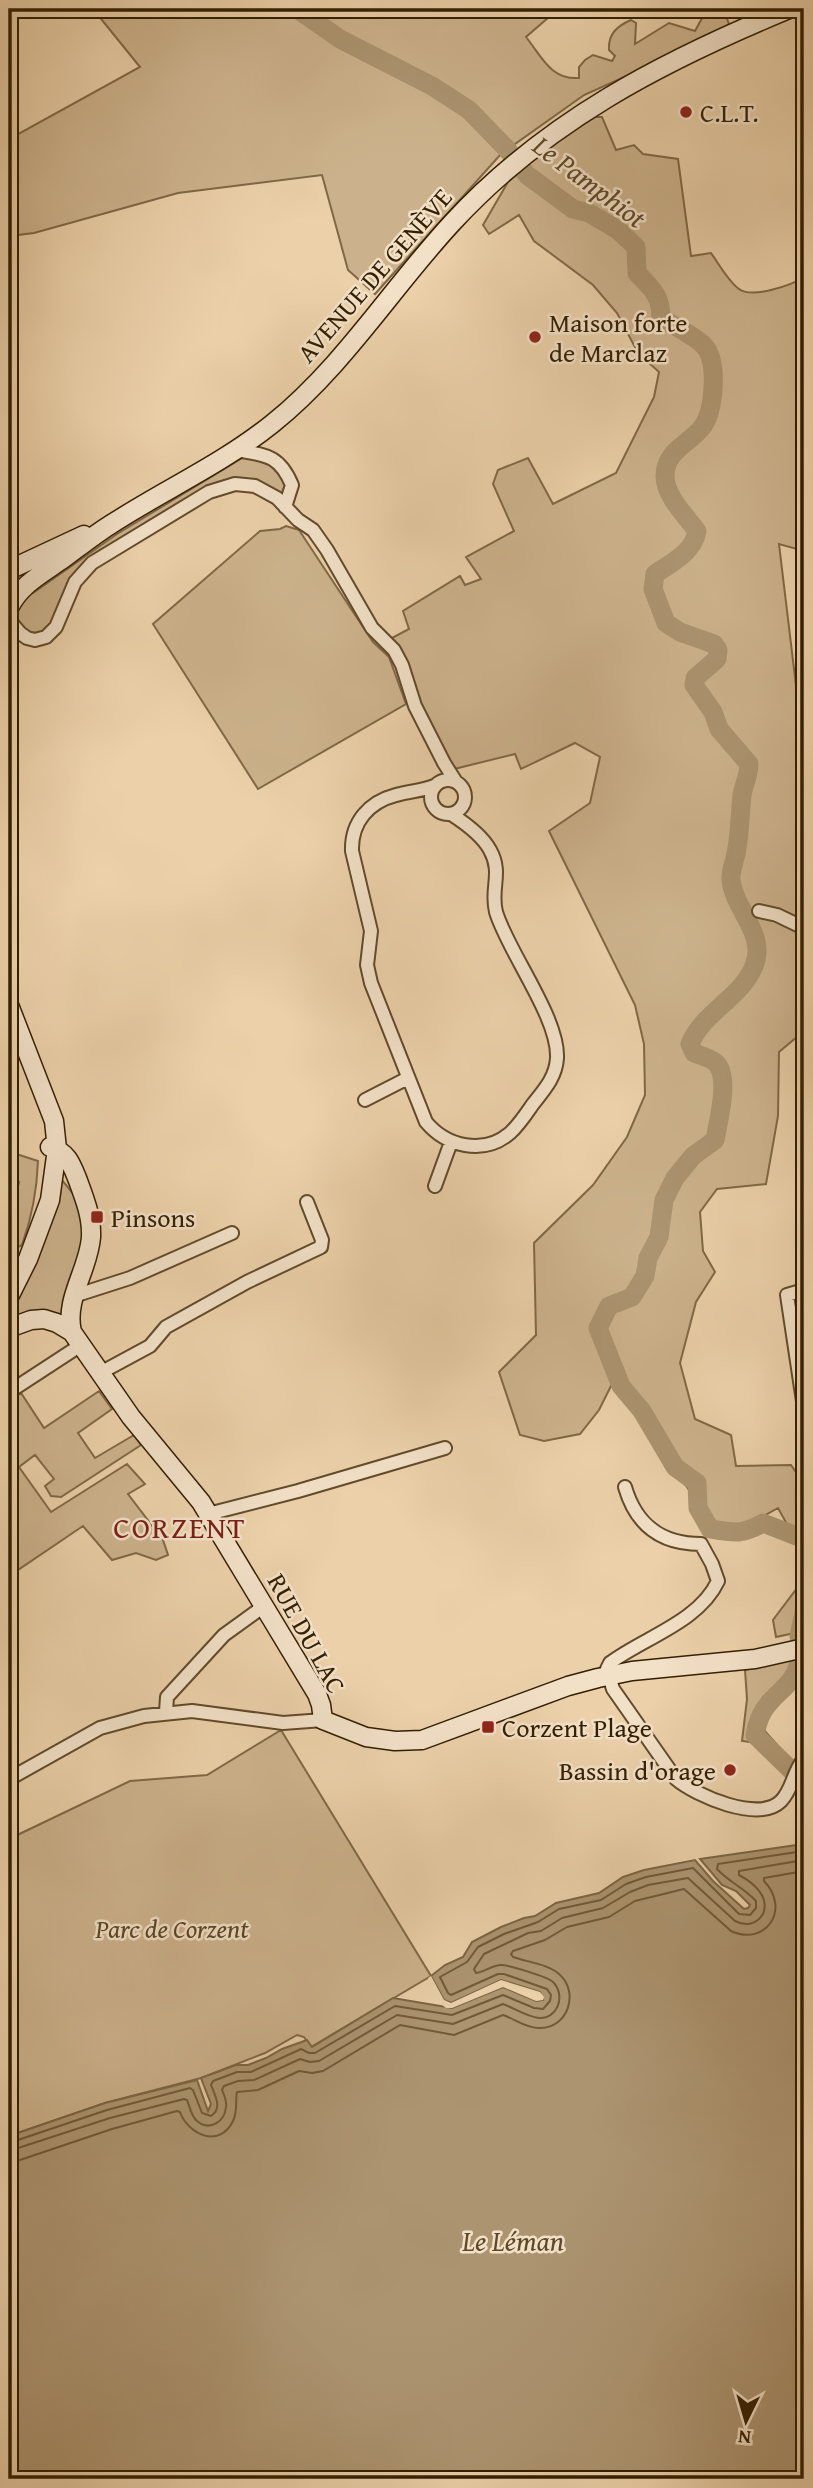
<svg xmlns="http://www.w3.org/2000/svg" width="813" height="2488" viewBox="0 0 813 2488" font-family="'Gentium Book Plus',serif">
<rect width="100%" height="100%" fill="#ebd0a9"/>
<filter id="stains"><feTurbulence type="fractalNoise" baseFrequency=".00286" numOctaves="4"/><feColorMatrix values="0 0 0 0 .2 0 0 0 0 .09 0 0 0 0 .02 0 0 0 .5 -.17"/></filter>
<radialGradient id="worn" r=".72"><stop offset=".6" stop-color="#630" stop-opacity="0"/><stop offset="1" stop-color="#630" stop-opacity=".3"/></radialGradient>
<path fill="#ccb28c" stroke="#806846" stroke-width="2" d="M93 9H554L556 11 526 37C542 57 551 80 579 78V67L585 60 593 55 612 61 615 56 609 50C608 34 617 26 631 20L636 23 635 44 669 23 695 31 707 9H723L731 29 584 95 501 154 375 294 348 270 322 175 178 193 34 233 9 236V139L140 67Z
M595 117H602L616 150 634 145 643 154 678 159 691 256 711 253C719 264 728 281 739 289 752 299 792 285 804 277V551L779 544 804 752V852L800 862 804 867V1031L779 1052 778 1116 766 1184 717 1189 700 1212 703 1251 715 1272 696 1302 680 1363 695 1419 731 1435 736 1466 791 1465 804 1484V1631L776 1637 773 1620 797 1588 804 1555 778 1508 744 1527 713 1524 613 1382 599 1410 580 1434 544 1441 520 1435 499 1372 536 1335 534 1243 593 1185 627 1137 645 1095 644 1044 635 1005 549 831 590 803 600 757 575 743 521 769 515 754 454 769 417 697 405 659 392 638 409 629 403 611 460 576 465 585 481 579 466 557 514 531 493 484 498 470 528 458 553 504 561 500 616 473 654 397 659 372 638 353 617 313 593 285 534 241 519 215 489 234 483 225 508 182 539 153Z
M244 457 269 460 284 480 288 492 285 495 237 480 85 563 53 626 43 635H29C11 619 15 612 25 593H33L117 534Z
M286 526 299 530 373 642 389 657 406 704 258 789 153 624 260 531 280 529Z
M9 1149 10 1152 38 1161C37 1190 32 1217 22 1245L9 1252V1211H12L19 1182 11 1180C15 1167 9 1161 9 1149Z
M60 1178C70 1189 83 1205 85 1219 90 1252 73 1289 64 1321L9 1322 13 1304Z
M99 1391 112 1409 78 1433 95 1458 134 1435 141 1445 61 1497 51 1496 45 1486 54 1479 35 1455 19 1467 51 1512 127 1464 145 1484 128 1494 163 1540 168 1555 156 1560 136 1553 112 1560 83 1526 9 1576V1401L21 1393 44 1428Z
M804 1657V1670L775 1704 762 1728 796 1766 791 1778 757 1743 742 1741 747 1699 745 1670Z
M281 1730 431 1976 311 2047 304 2037 297 2035 265 2053 201 2078 105 2103 9 2136V1839L130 1781 207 1775Z"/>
<path fill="#ac9470" stroke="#7c6543" stroke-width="2" d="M804 1844V2479H9V2136L105 2103 197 2080 208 2111 211 2104 201 2078 236 2065H248L266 2058 282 2049 307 2040 312 2047 393 1998 452 2008 503 1987 536 2001 543 2000 540 1992 501 1980 451 2003 444 2000 431 1976 445 1965 463 1957 472 1942 501 1927 524 1918 535 1916 556 1903 599 1893 623 1877 644 1870 695 1860 713 1881 744 1909 748 1908 750 1905 736 1891 722 1885 700 1859Z"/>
<path fill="#ebd0a9" d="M431 1976 444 2000 451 2003 501 1980 540 1992 544 1997 543 2000 536 2001 503 1987 452 2008H446L437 2001H440L428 1978Z"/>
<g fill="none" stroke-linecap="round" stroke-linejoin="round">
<path stroke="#705a38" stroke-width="2" d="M9 2143 107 2110 190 2088 193 2090 202 2113 211 2116C223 2108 215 2096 211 2085L213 2081 237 2072H251L301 2049 309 2053H315L395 2006 452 2015 503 1995 534 2008 543 2009 550 2001 551 1995 547 1989 504 1974H498L451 1995 448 1993 440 1977 467 1962 478 1947 504 1934 538 1922 559 1909 601 1900 626 1884 646 1877 693 1868 739 1914 750 1915 756 1908V1901C744 1888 729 1882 717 1869L718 1864 804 1851
M9 2151 110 2118 184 2099 187 2100C190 2107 191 2116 197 2121 210 2132 225 2121 226 2107 227 2100 224 2095 222 2090L224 2086 238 2081 254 2080 300 2059 310 2062 319 2061 397 2015 453 2024 503 2004C514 2008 527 2017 539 2018 558 2019 566 1995 553 1982 548 1977 509 1965 501 1965 493 1965 484 1972 476 1973L474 1969 484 1954 528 1933 541 1931 562 1918 603 1908 630 1892 648 1885 688 1878 735 1921C746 1927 757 1924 763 1914 770 1897 754 1883 739 1875V1871L804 1860
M9 2162 20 2160 112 2129 177 2111 180 2112C189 2136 220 2148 233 2121 238 2111 235 2101 237 2092L258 2090 299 2071 312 2073 323 2071 400 2025 454 2035 503 2015C515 2019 526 2028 539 2028 568 2029 580 1992 559 1974 548 1964 527 1962 513 1957L511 1954 513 1951 545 1940 567 1927 609 1917 635 1901 684 1889 731 1931C766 1947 791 1909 764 1881V1878L804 1871"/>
<path stroke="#ac9470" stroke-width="19" d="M297 9 340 39 432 86 469 110 506 148 527 175 573 209 589 213 618 230 636 247 637 273C652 289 661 295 661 318 672 325 699 338 706 348 718 365 714 410 703 426 690 444 665 450 665 476 665 496 686 516 697 531 694 552 671 563 655 574L653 589 666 623 680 632 714 644 718 650 717 659 695 678 694 685 713 712 719 729 749 764C749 775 744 784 742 795 740 813 740 831 737 848 736 858 730 871 731 880 734 910 767 934 754 966 741 998 703 1012 690 1044L694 1053C700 1055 710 1058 715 1062 731 1076 718 1121 715 1140L693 1156 675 1178 664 1200 659 1237 648 1258 645 1276 632 1297 609 1306 598 1328 621 1386 642 1411 675 1467 697 1483 698 1508 710 1529C734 1533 742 1535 763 1523L804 1539
M799 1636 804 1613
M792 1771 755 1735C757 1723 760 1713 769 1703 781 1689 796 1681 799 1661"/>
<g stroke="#614b2a" stroke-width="16">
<path id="street" d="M235 450C265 455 279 454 292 485L285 507
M9 620 20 633 27 638 35 640 46 637 56 627 75 582 92 563 209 492 235 484 255 486 277 498 298 520 313 530 327 550 372 628 394 650 402 665 415 706 444 763 456 782
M431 797a17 17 0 1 1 34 0a17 17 0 1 1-34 0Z
M434 786C422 791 409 791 396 795 369 802 351 822 352 851L371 931 367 965 371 983 426 1122C446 1146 483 1156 510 1133 519 1125 526 1114 533 1104 544 1090 556 1077 557 1058 559 1018 508 952 496 912 490 889 503 873 490 850 482 835 465 823 451 814
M759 911 777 915 804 928
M365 1100 408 1078
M435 1186 451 1142
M804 1290 787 1295 804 1408
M74 1296 130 1278 232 1233
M100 1373 150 1346 166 1327 247 1282 321 1247 322 1240 307 1202
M9 1392 81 1345
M625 1487C636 1525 661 1544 701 1544L712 1564 718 1581C699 1622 643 1638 610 1663L607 1669 613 1689 676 1779C696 1796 759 1823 781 1801 793 1789 793 1771 804 1759
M208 1514 298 1491 445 1448
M166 1712 167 1697 224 1635 264 1606
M9 1779 100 1728 144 1716 192 1711 283 1723 323 1720"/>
</g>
<g stroke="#331f00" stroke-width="21">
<path id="secondary" d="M9 570 84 535
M9 608C20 585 43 573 63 559 78 548 94 535 110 525 164 490 222 464 272 424 343 367 391 289 452 223 546 121 663 61 789 9
M9 1005 54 1121 57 1149 50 1200 28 1259 9 1297
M50 1147C67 1152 71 1163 77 1178 84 1197 92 1216 91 1237 89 1269 64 1299 72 1332
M9 1328 31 1320 44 1319 57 1323 72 1332 131 1417 201 1502 317 1694 321 1705 323 1720 366 1737 395 1741 422 1740 568 1686 598 1678 632 1671 755 1659 804 1648"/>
</g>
<use href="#street" stroke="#f2e0c7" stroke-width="12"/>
<use href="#secondary" stroke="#f2e0c7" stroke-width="18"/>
</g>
<g fill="#8f2418" stroke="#f2e0c7" stroke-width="2.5">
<circle cx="686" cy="112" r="7"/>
<circle cx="535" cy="337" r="7"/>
<rect x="90" y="1210" width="14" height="14" rx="3.5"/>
<rect x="481" y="1720" width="14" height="14" rx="3.5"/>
<circle cx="730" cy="1770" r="7"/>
</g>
<g text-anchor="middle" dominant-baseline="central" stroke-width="5" stroke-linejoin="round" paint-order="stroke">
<g font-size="26" fill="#331f00" stroke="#f2e0c7" text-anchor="start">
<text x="700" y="112">C.L.T.</text>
<text x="549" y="322">Maison forte<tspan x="549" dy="30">de Marclaz</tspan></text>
<text x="111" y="1217">Pinsons</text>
<text x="502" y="1727">Corzent Plage</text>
<text x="716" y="1770" text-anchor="end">Bassin d'orage</text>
</g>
<g font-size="26" fill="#331f00" stroke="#f2e0c7">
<text transform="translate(374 275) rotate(-49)">AVENUE DE GENÈVE</text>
<text transform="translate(307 1633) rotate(61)">RUE DU LAC</text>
</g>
<g font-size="26" font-style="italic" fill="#594423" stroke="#f2e0c7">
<text x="172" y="1928">Parc de Corzent</text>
</g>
<g font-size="28" font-style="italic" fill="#5d4827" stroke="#f2e0c7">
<text transform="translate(590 181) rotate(37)">Le Pamphiot</text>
<text x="513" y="2240">Le Léman</text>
</g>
<g font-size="30" letter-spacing="2" fill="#7a1f14" stroke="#f2e0c7">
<text x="180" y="1527">CORZENT</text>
</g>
</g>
<rect width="813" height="2488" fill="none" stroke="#ebd0a9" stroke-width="35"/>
<rect x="10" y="10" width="792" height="2467" fill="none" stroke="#331f00" stroke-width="3.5"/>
<rect x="18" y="18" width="778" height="2453" fill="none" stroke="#331f00" stroke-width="2"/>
<g transform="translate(746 2421) rotate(185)" stroke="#f2e0c7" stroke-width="5" paint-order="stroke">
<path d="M0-5L12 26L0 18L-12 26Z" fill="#331f00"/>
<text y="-10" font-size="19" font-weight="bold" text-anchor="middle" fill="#331f00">N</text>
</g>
<rect width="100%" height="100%" filter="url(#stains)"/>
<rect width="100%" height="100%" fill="url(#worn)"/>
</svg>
